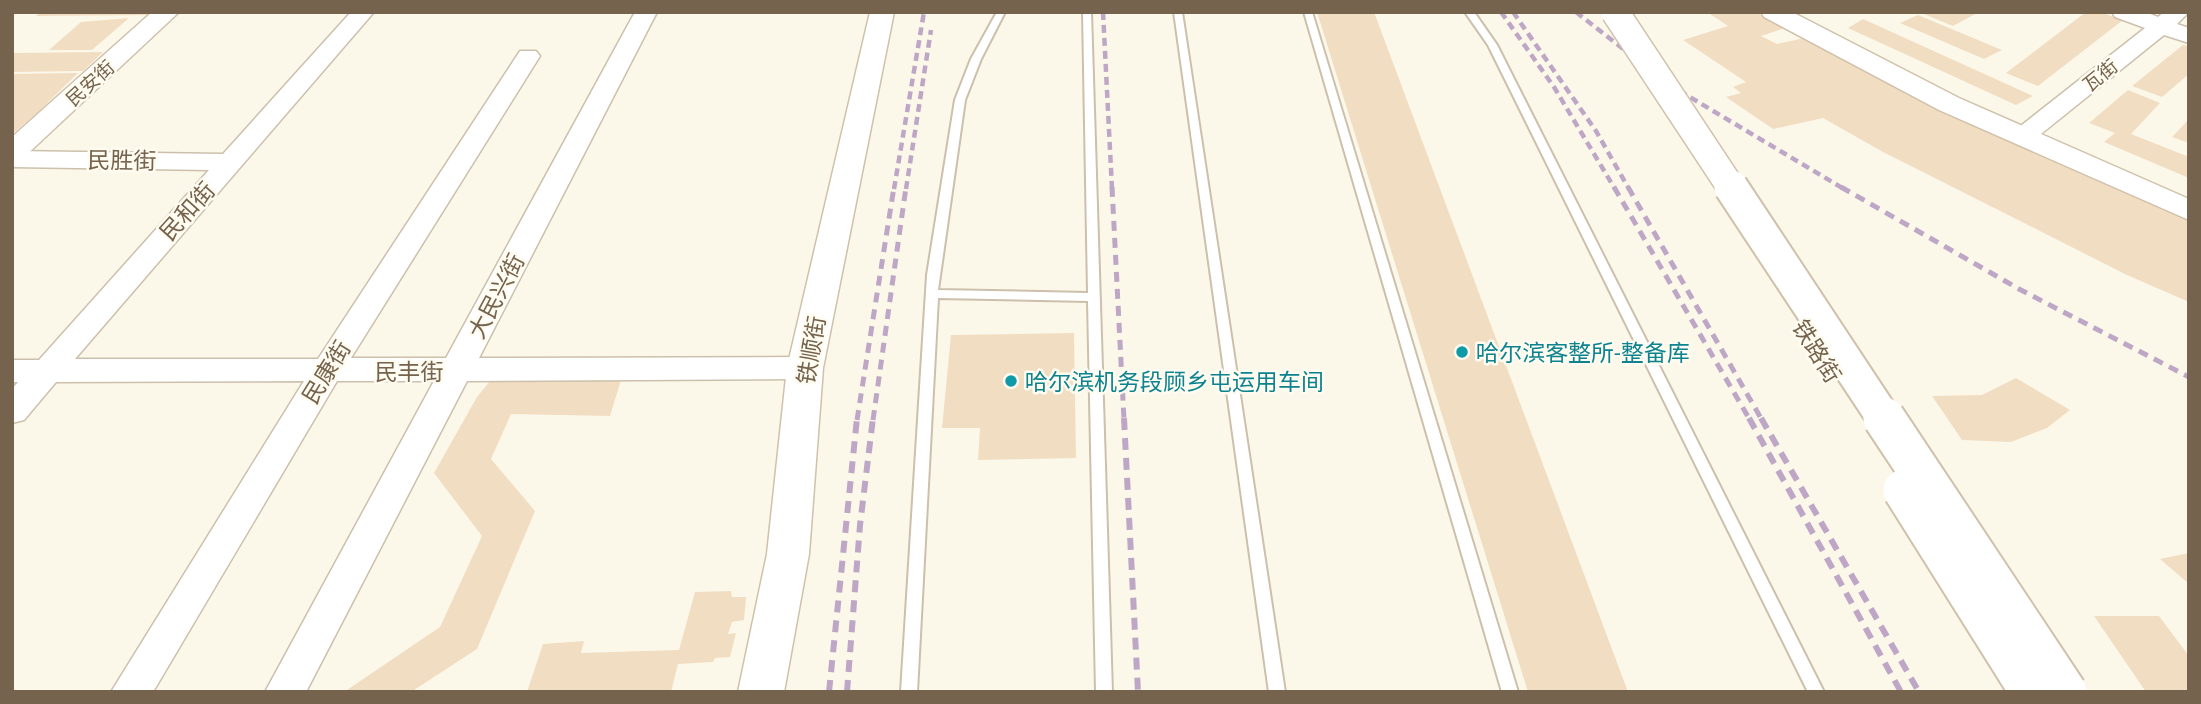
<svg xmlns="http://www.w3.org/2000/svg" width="2201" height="704" viewBox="0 0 2201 704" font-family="Ubuntu,'Noto Sans SC',sans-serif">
<rect width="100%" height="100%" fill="#fcf8e9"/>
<path fill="#f1ddc2" d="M40 12H152L150 15 36 16Z
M1317 12H1374L1628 692H1528Z
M1707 12H1755L1785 28 1761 36 1777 44 1809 37 1949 112 2067 167 2189 219V302L2127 275 1883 152 1823 118 1773 129 1726 97 1741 93 1733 87 1746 82 1683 40 1728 26Z
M1919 12H1979L1953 26Z
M2086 12H2100L2123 20 2038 86 2006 73Z
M1918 15 2002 50 1984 59 1900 23Z
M129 18 92 50H49L81 22Z
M1863 19 2033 96 2016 105 1848 28Z
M2183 45 2189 46V74L2162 97 2132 86Z
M103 52 83 71 12 72V53Z
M78 73 38 112 12 134V74Z
M2128 90 2160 103 2131 134 2189 157V178L2104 142 2115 133 2089 123Z
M2189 119V143L2172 137Z
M1074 333 1076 458 978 460 980 428H942L951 335Z
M2016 378 2070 410 2047 428 2011 442 1962 440 1932 396 1982 395Z
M621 380 610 416 511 414 491 459 535 511 477 649 411 692H344L440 627 482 536 434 473 477 397 490 381Z
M2189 553V584L2160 559Z
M731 591 732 597H746L744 620 732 622 728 634 736 633 730 657 715 658 713 662 678 664 671 692H527L543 644 584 641 581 653 679 650 695 592Z
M2094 616H2159L2189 656V692H2146Z"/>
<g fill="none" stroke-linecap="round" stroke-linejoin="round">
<g stroke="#ccc0ac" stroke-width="4">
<path id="service" d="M997 12H1005L981 59 965 100 938 290 1088 293 1083 12H1091L1112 692H1096L1088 301 938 298 917 692H901L927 275 955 100 971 59Z
M1174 12H1182L1285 692H1269Z
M1304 12H1312L1518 692H1502Z
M1465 12H1474L1497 45 1824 692H1808L1488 45Z"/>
</g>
<g stroke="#ccc0ac" stroke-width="3">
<path id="tertiary" d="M351 12H374L75 359H318L520 51H536L540 56 351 358H446L635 12H657L479 358 805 357 816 360 821 368 816 376 805 379 467 381 306 692H265L434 381H337L153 692H111L304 381 56 382 24 420 12 423V389L18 382H12V360H39L209 170 12 167V151L223 154Z
M2112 12H2145L2158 17 2164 12H2189L2177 24 2189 28V43L2164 35 2031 142 2022 145 2013 142 2009 137 2013 132 2145 28 2115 17Z"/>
</g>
<g stroke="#cfc1ab" stroke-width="3">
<path id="secondary" d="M152 12H179L22 159 12 162V137Z
M870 12H894L823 368 809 554 784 692H738L767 554 787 368Z
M1761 12H1792L1959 98 2189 199V220L1939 110 1764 17Z"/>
</g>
<use href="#service" fill="#fff" fill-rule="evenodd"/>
<use href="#tertiary" fill="#fff" fill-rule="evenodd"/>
<use href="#secondary" fill="#fff" fill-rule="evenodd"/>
<path stroke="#bea7c6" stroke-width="4.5" stroke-dasharray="8 5" stroke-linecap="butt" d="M1103 12 1112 189
M1501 12 1554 87 1615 189
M1513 12 1596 131 1629 189
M1576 12 1668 84 1844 189
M894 189 924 12
M906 189 931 30"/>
<path stroke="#bea7c6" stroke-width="5" stroke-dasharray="10 7" stroke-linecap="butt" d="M1112 187 1124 420
M1614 187 1750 420
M1628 187 1762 420
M1841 187 2019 289 2189 377
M857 420 894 187
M873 420 906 187"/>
<path stroke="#bea7c6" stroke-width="6" stroke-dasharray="12 8" stroke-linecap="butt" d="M1124 418 1138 692
M1749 418 1901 692
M1761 418 1919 692
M829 692 857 418
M847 692 860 525 873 418"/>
<g stroke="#cfc1ab" stroke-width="30" stroke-linecap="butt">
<path id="secondary-bridge-far2" d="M1615 12 1732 189"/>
</g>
<g stroke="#cfc1ab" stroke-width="37" stroke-linecap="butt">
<path id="secondary-bridge-far1" d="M1731 187 1885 420"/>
</g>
<g stroke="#cfc1ab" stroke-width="45" stroke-linecap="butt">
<path id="secondary-bridge" d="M1884 418 2066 692
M1904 490 2031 692"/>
</g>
<use href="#secondary-bridge-far2" stroke="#fff" stroke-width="27"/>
<use href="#secondary-bridge-far1" stroke="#fff" stroke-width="33"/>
<use href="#secondary-bridge" stroke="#fff" stroke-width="41"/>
</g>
<g fill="#0f9aa8" stroke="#fefbf0" stroke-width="2.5">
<circle cx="1462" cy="352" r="7"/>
<circle cx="1011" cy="381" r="7"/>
</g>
<g text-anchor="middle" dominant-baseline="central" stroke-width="5" stroke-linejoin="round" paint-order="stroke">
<g font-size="19" fill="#76634d" stroke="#fefbf0">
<text transform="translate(2100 75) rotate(-39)">瓦街</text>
<text transform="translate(90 83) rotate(-42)">民安街</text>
</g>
<g font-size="23" fill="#76634d" stroke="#fefbf0">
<text transform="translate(122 160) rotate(1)">民胜街</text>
<text transform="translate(187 211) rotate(-48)">民和街</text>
<text transform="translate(496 296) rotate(-62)">大民兴街</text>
<text transform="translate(811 350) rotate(-80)">铁顺街</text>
<text transform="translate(1817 351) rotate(58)">铁路街</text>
<text x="409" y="371">民丰街</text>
<text transform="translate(326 372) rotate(-58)">民康街</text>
</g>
<g font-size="23" fill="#0d838f" stroke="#fefbf0" text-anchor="start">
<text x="1476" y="352">哈尔滨客整所-整备库</text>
<text x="1025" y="381">哈尔滨机务段顾乡屯运用车间</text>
</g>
</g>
<rect width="2201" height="704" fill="none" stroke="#76634d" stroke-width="28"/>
</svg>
